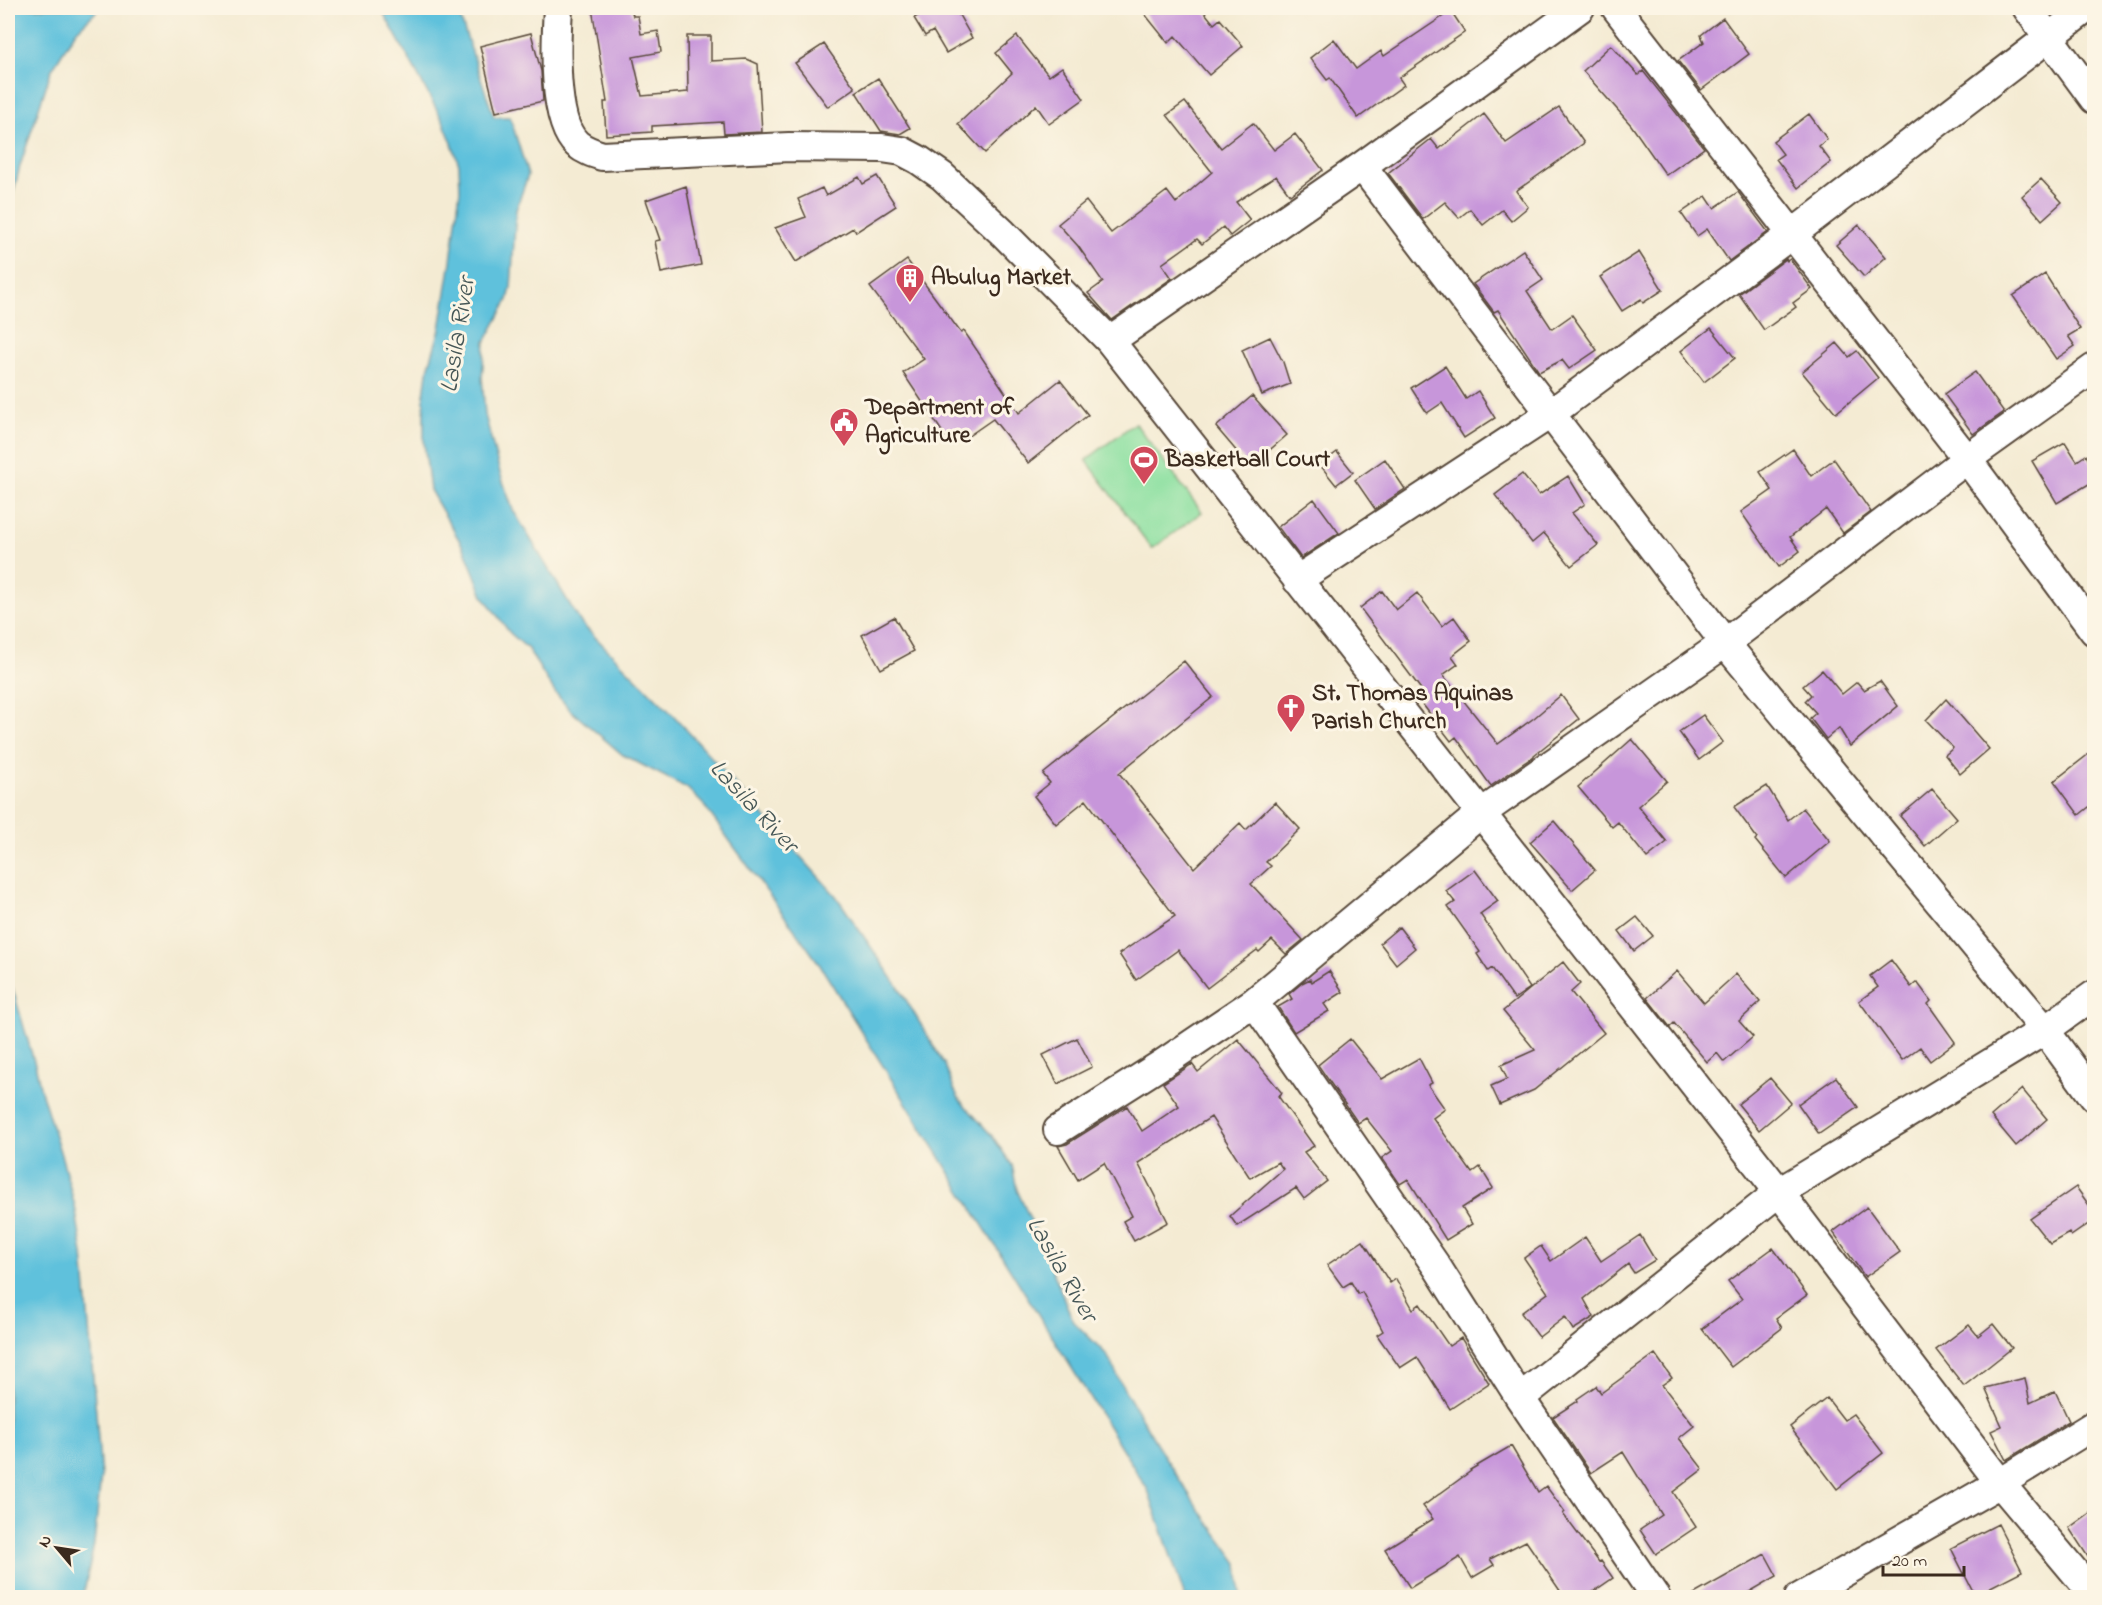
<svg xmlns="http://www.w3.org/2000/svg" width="2102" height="1605" viewBox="0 0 2102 1605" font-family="'Indie Flower',sans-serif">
<rect width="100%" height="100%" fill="#fcf5e5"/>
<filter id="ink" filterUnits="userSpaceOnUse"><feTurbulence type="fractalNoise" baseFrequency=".0167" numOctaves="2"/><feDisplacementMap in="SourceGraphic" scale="12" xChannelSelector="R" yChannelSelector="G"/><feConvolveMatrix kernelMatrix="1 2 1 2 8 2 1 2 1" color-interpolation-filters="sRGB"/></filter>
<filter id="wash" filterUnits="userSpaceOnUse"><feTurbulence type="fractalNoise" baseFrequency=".008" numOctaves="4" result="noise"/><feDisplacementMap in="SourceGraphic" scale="24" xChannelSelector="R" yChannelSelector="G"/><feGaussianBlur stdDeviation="1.35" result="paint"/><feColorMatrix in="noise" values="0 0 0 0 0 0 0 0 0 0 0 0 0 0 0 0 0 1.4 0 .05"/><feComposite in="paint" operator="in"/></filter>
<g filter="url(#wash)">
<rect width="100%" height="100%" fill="#f4ebd3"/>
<path fill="#8de0a1" stroke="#648560" stroke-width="1.5" d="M1135 423 1202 512 1152 549 1086 460Z"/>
<path fill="#5ec1dc" stroke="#4c767d" stroke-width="1.5" d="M8 8H100L76 31 51 71 20 166 8 214Z
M379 8H457L494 117H510L528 175 516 210 511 288 508 300 485 342 482 377 485 415 500 473 513 510 581 623 674 716 836 896 899 988 945 1065 954 1089 960 1100 992 1136 1012 1165 1017 1190 1046 1254 1073 1321 1107 1355 1124 1389 1161 1451 1196 1505 1238 1563 1241 1597H1185L1148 1490 818 962 703 804 687 788 623 755 570 710 554 691 528 649 510 633 483 596 465 550 430 490 424 442V395L427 373 440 329 451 261 460 190 459 165 452 143 443 121 383 12Z
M8 973 36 1068 41 1091 62 1158 75 1206 83 1254 101 1475 94 1544 83 1597H8Z"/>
<g id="blocks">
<path fill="#c796da" d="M592 8H631L633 16H638L641 34 658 31 661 52 633 57 642 96 688 92 687 36H711V61L747 59 758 64 762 132 724 134 723 122 652 126V132L606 135 604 102H607Z
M919 8H972L959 15 972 38 946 53 933 31 925 36 914 18 923 13Z
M1140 8H1201L1214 24 1220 19 1243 46 1209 75 1175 36 1168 43Z
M1451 11 1465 32 1399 78 1404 85 1358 118 1330 78 1327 80 1310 58 1334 39 1356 69 1381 51 1384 56Z
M1723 18 1749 54 1701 90 1678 61 1704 42 1701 35Z
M531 33 541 71 543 101 496 112 480 46Z
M1017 36 1049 76 1062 67 1084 99 1049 124 1036 105 985 153 958 124 1012 73 996 53Z
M824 44 855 88 828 107 795 63Z
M1611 45 1638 75 1643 71 1704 148 1666 175 1631 125 1583 71Z
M878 78 910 128 900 134 881 131 856 92Z
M1185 102 1221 148 1253 123 1274 150 1295 134 1323 170 1290 195 1276 176 1236 202 1250 220 1230 236 1223 227 1202 244 1197 239 1162 264 1172 278 1112 320 1088 293 1103 282 1078 246 1058 224 1086 201 1111 233 1167 191 1176 203 1212 172 1167 115Z
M1559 107 1584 143 1516 191 1528 207 1511 221 1502 210 1483 225 1470 209 1459 218 1445 202 1423 219 1388 173 1431 139 1439 149 1484 114 1506 143Z
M1809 114 1827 139 1819 146 1831 162 1798 188 1776 159 1783 154 1773 141Z
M877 176 896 206 856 232 853 228 796 262 775 228 806 217 798 199 822 188 826 196 859 177 863 184Z
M2041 179 2062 202 2042 220 2022 196Z
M686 186 701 265 661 273 655 241 660 240 646 200Z
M1738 192 1768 232 1729 261 1707 229 1697 236 1681 213 1706 196 1714 208Z
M1859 225 1886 257 1864 277 1836 245Z
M1523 250 1543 280 1527 291 1552 329 1572 315 1597 350 1569 369 1562 360 1539 372 1498 310 1494 312 1473 284Z
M1639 252 1663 290 1643 303 1641 299 1622 311 1600 277Z
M1786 259 1787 261 1790 259 1812 289 1793 303 1796 307 1764 330 1739 294Z
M907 260 961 333 964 331 1019 413 1060 380 1088 415 1028 463 993 419 964 439 959 431 947 439 903 373 924 359 870 287Z
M2045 274 2080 329 2068 336 2075 346 2056 359 2013 296Z
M1711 328 1735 358 1704 382 1681 351Z
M1270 337 1283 362 1290 384 1262 395 1242 350Z
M1837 343 1849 357 1857 351 1878 378 1836 413 1802 372Z
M1445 366 1466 399 1478 391 1495 418 1464 438 1442 403 1427 413 1411 388Z
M1975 372 2004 412 1973 434 1944 394Z
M1252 396 1287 435 1250 467 1216 427Z
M2065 442 2077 461 2086 455 2094 470V481L2057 503 2032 461Z
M1793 449 1811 476 1834 459 1871 512 1843 533 1826 509 1790 537 1800 551 1779 567 1741 512 1772 490 1760 472Z
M1337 452 1353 472 1336 485 1320 465Z
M1385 459 1405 489 1375 509 1355 480Z
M1522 474 1539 495 1568 476 1585 504 1572 513 1598 545 1571 566 1544 533 1532 543 1495 495Z
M1314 499 1339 533 1301 558 1278 527Z
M1382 591 1396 610 1417 593 1442 626 1454 617 1471 641 1452 656 1458 664 1443 675 1498 744 1534 718 1561 695 1579 719 1534 755V756L1491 786 1456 737 1451 741 1420 701 1426 696 1360 608Z
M894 617 914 651 881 669 862 635Z
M1184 661 1213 697 1119 773 1194 868 1240 823 1246 830 1275 802 1300 829 1266 862 1271 866 1251 884 1303 940 1286 954 1272 940 1259 952 1257 950 1207 988 1178 950 1136 980 1119 954 1175 916 1086 800 1056 824 1034 796 1050 783 1043 774Z
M1822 670 1842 694 1857 682 1864 690 1880 681 1898 706 1850 746 1839 728 1826 739 1810 718 1816 713 1805 701 1811 695 1803 686Z
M1946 699 1989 749 1960 774 1945 755 1953 748 1926 720Z
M1703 715 1723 742 1699 760 1679 732Z
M1632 739 1667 781 1638 806 1667 842 1647 858 1618 822 1612 827 1578 787Z
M2094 750V803L2079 815 2054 781Z
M1767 786 1788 820 1803 808 1830 841 1786 878 1755 840 1757 838 1734 807Z
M1932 789 1957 818 1925 846 1900 816Z
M1554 821 1595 870 1572 890 1530 842Z
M1475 870 1498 901 1480 914 1530 988 1514 999 1492 968 1488 971 1477 954 1480 952 1448 907 1455 902 1446 891Z
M1637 917 1653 936 1634 951 1619 931Z
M1399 927 1415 948 1396 964 1380 943Z
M1891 960 1911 987 1917 982 1931 1001 1928 1004 1955 1042 1930 1061 1920 1047 1902 1060 1859 1001 1878 987 1870 976Z
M1563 962 1580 984 1571 992 1604 1033 1534 1090 1500 1105 1491 1086 1507 1079 1501 1065 1535 1050 1503 1011Z
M1329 971 1343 992 1324 1004 1329 1011 1294 1032 1278 1007 1292 999 1289 994 1302 983 1310 979 1312 982Z
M1677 971 1704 1003 1736 974 1760 1002 1739 1021 1753 1037 1724 1062 1717 1053 1707 1062 1674 1023 1670 1027 1647 998Z
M1077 1038 1092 1067 1058 1084 1043 1055Z
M1238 1039 1282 1093 1278 1096 1314 1146 1304 1152 1327 1181 1304 1199 1296 1188 1237 1226 1230 1216 1283 1169 1278 1162 1250 1178 1211 1117 1138 1163 1168 1222 1134 1241 1123 1221 1132 1216 1104 1163 1078 1180 1058 1146 1067 1144 1127 1106 1142 1131 1179 1106 1163 1083 1192 1064 1198 1072Z
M1350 1039 1382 1079 1419 1058 1432 1083 1428 1085 1445 1109 1433 1118 1472 1173 1480 1167 1493 1188 1462 1208 1472 1224 1446 1240 1408 1179 1400 1184 1382 1158 1392 1151 1366 1118 1358 1123 1318 1065Z
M1836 1077 1858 1107 1819 1134 1798 1104Z
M1770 1078 1791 1103 1759 1130 1738 1104Z
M2022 1089 2047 1119 2016 1146 1991 1116Z
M2076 1187 2094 1212V1220L2071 1236 2069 1233 2050 1244 2030 1219Z
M1867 1207 1900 1252 1865 1277 1833 1232Z
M1640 1235 1655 1260 1634 1273 1628 1264 1584 1299 1594 1317 1573 1330 1565 1317 1539 1337 1521 1313 1548 1293 1524 1258 1541 1246 1551 1261 1585 1237 1601 1261Z
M1363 1241 1390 1283 1396 1279 1413 1309 1420 1304 1449 1346 1461 1338 1489 1383 1450 1409 1417 1357 1400 1368 1377 1335 1383 1331 1362 1292 1358 1294 1351 1282 1343 1287 1327 1265Z
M1773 1248 1807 1295 1776 1318 1782 1328 1731 1367 1702 1329 1742 1299 1728 1281Z
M1993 1324 2012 1348 1964 1386 1936 1350 1969 1325 1978 1336Z
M1655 1354 1672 1378 1662 1385 1694 1426 1679 1438 1703 1469 1673 1492 1696 1527 1656 1554 1640 1530 1662 1515 1623 1452 1591 1473 1553 1417 1578 1401 1577 1399 1596 1386 1601 1393Z
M2025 1378 2030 1403 2055 1391 2069 1421 2006 1460 1991 1431 2002 1426 1985 1388Z
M1827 1398 1844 1420 1853 1414 1883 1453 1837 1489 1790 1427Z
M1511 1446 1538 1492 1546 1486 1565 1512 1563 1514 1599 1562 1601 1561 1613 1578 1584 1598H1565L1526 1541 1490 1559 1494 1565 1472 1578 1460 1557 1410 1588 1385 1549 1433 1519 1423 1506 1471 1471 1470 1470Z
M2094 1510V1566L2069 1528Z
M1998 1524 2022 1571 1975 1595 1951 1548Z
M1765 1554 1777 1576 1739 1598H1687Z"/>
</g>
</g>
<g filter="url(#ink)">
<use href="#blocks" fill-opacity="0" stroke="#574739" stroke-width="1.5"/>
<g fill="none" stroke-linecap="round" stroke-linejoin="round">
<g stroke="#574739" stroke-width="32">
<path id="minor" d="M558 8C556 40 552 122 577 144 584 150 593 153 602 156L789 147 882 148 902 151 919 160 942 176 1003 233 1110 341 1779 1192 2000 1483 2094 1595
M1616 8 1967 459 2094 631
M2027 8 2094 99
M1362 166 1725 643 2045 1030 2094 1097
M1110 341 1362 166 1580 8
M1297 580 1550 414 1791 235 2087 8
M1254 1002 1437 1267 1520 1398 1656 1598
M1058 1130 1162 1064 1254 1002 1480 814 1725 643 1967 459 2094 368
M1520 1398 1779 1192 2045 1030 2094 995
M1799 1598 2000 1483 2094 1425"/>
</g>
<use href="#minor" stroke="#fff" stroke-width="28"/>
</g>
</g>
<defs>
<g id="building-pin" transform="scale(1.5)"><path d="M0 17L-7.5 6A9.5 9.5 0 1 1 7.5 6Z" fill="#d1495b" stroke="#fcf5e5"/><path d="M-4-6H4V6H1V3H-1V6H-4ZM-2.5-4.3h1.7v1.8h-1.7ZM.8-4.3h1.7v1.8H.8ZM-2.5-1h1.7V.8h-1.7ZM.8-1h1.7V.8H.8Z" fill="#fff"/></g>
<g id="civic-pin" transform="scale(1.5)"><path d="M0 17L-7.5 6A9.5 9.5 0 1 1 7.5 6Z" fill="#d1495b" stroke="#fcf5e5"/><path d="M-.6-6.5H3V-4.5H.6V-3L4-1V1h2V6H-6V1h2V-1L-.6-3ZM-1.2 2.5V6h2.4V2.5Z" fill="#fff"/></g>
<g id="stadium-pin" transform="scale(1.5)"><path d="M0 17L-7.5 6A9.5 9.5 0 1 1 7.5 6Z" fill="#d1495b" stroke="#fcf5e5"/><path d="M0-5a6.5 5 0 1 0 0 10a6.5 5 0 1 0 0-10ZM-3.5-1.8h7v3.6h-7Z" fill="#fff"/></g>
<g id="church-pin" transform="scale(1.5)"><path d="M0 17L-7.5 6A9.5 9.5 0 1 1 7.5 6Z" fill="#d1495b" stroke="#fcf5e5"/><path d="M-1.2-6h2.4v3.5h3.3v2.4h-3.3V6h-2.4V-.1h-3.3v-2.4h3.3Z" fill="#fff"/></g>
</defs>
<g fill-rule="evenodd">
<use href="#building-pin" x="910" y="278"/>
<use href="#civic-pin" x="844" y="422"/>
<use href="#stadium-pin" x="1144" y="460"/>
<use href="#church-pin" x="1291" y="708"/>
</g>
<g text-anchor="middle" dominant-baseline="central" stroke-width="6" stroke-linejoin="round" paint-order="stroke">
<g font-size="24" font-weight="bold" fill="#3b2a1e" stroke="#fcf5e5" text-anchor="start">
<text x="931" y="278">Abulug Market</text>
<text x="865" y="408">Department of<tspan x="865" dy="28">Agriculture</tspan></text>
<text x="1165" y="460">Basketball Court</text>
<text x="1312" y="694">St. Thomas Aquinas<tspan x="1312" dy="28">Parish Church</tspan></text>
</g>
<g font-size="26" font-style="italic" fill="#465757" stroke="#fcf5e5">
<text transform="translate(459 335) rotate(-81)">Lasila River</text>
<text transform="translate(753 807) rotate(47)">Lasila River</text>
<text transform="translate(1061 1270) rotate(60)">Lasila River</text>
</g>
</g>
<rect width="2102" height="1605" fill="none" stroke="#fcf5e5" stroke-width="30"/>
<g transform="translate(57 1548) rotate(299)" stroke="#fcf5e5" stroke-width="4.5" paint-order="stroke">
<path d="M0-4.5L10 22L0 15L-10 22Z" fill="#3b2a1e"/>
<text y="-9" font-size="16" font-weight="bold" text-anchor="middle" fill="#3b2a1e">N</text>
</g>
<path d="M1883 1566v9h81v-9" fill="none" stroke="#3b2a1e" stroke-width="3"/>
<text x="1892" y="1566" font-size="18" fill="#3b2a1e" stroke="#fcf5e5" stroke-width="4.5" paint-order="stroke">20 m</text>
</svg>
